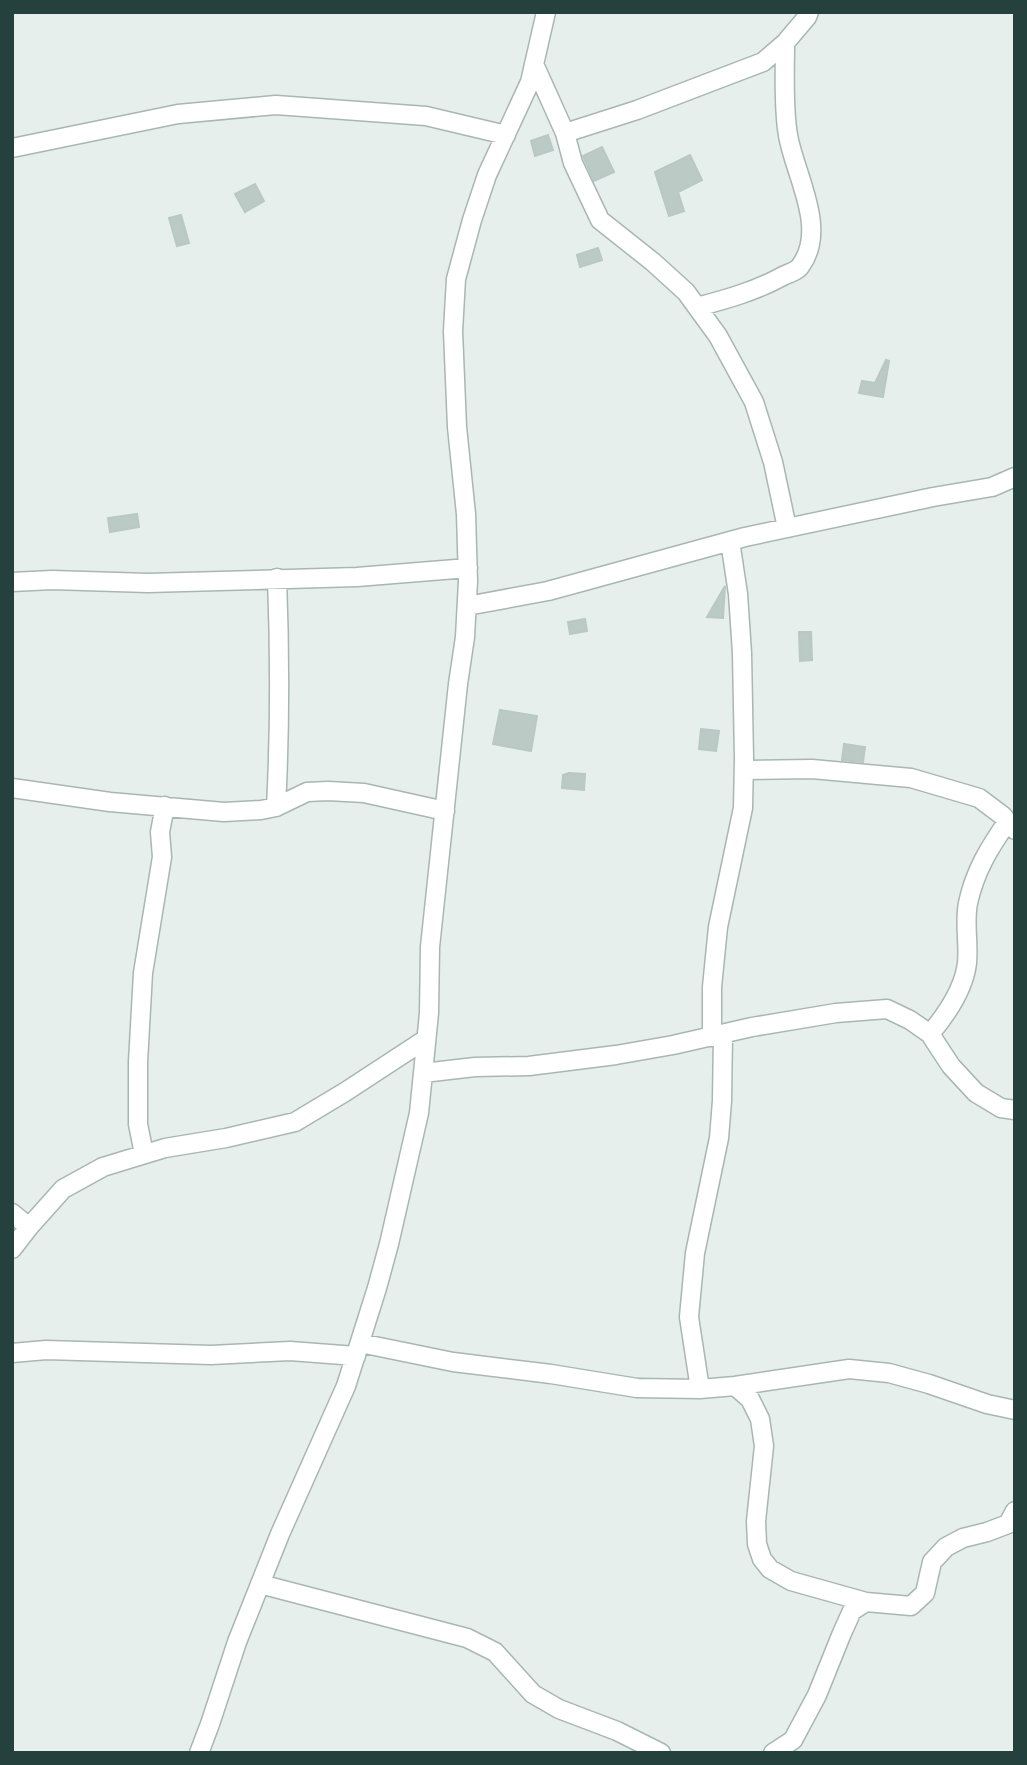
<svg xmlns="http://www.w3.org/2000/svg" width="1027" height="1765" viewBox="0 0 1027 1765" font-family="Montserrat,sans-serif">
<rect width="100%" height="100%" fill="#e6efec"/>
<path fill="#bbcac5" stroke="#b8c8c4" stroke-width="2" d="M548 135 553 150 535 156 531 141Z
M602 147 614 172 594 181 583 156Z
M690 155 702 180 678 192 684 211 669 216 655 172Z
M255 184 264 201 245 212 235 194Z
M181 215 189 243 177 246 169 218Z
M598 248 602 260 580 267 577 255Z
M886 360 889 361 883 397 859 393 862 381 875 383Z
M137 514 139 527 110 532 108 518Z
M725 586 723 618 707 617Z
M585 619 587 631 570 634 568 622Z
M799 632H811L812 660 800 661Z
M500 710 537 716 531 751 493 744Z
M701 729 719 731 716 751 699 749Z
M844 744 865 747 863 762 842 760Z
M569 773 585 774 584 790 562 788 563 775Z"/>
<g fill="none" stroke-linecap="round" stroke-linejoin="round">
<g stroke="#a8b7b4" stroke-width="21">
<path id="minor" d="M534 64 565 133 573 163 600 220 653 262 686 292 718 336 754 402 773 462 787 528
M565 133 637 110 763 62 785 43 807 17 809 12
M12 148 178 114 276 105 426 116 506 135
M697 307C727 299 756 291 783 276 789 273 798 271 801 265 828 228 794 173 788 135 783 107 785 71 785 43
M12 582 52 580 148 583 357 577 468 568
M467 606 548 591 745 537 933 497 992 487 1015 477
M744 770 812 769 911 778 979 798 1003 816 1015 830
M12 788 110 802 224 812 261 810 276 807 307 792 328 791 364 793 445 811
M276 807C280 731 280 655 277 578
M930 1034C946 1015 964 989 967 963 969 943 964 923 968 903 975 871 989 848 1008 821
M712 1037V987L718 927 743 808 744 759 742 653 738 594 730 541
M423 1073 475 1067 529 1066 616 1055 673 1045 752 1027 836 1013 887 1009 910 1020 930 1034 951 1066 976 1093 1001 1108 1015 1110
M144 1154 138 1124V1062L143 973 162 857 160 832 165 806
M12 1213 29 1227
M12 1249 29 1227 63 1189 103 1167 165 1148 226 1138 295 1122 345 1092 426 1039
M360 1343 453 1362 551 1374 637 1388 700 1389 735 1386 849 1369 889 1373 929 1384 987 1404 1015 1410
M12 1353 46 1350 211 1355 290 1351 356 1356
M735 1386 750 1399 760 1419 764 1446 756 1521 757 1544 762 1559 770 1569 791 1581 866 1602
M700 1389 689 1317 695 1253 719 1138 722 1101 723 1034
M260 1584 467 1638 495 1652 533 1694 559 1709 617 1731 661 1753
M199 1753 210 1724 237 1642 280 1534 346 1386 377 1288 389 1244 419 1113 429 1013 430 947 458 684 465 637 468 581 466 514 457 427 453 331 456 279 472 220 487 175 530 82 546 12
M773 1753 793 1740 817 1695 842 1633 852 1611 866 1602 911 1606 925 1593 932 1562 946 1547 963 1538 987 1532 1008 1524 1015 1511"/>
</g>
<use href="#minor" stroke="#fff" stroke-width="18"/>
</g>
<rect width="1027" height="1765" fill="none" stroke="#24413d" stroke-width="28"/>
</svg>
